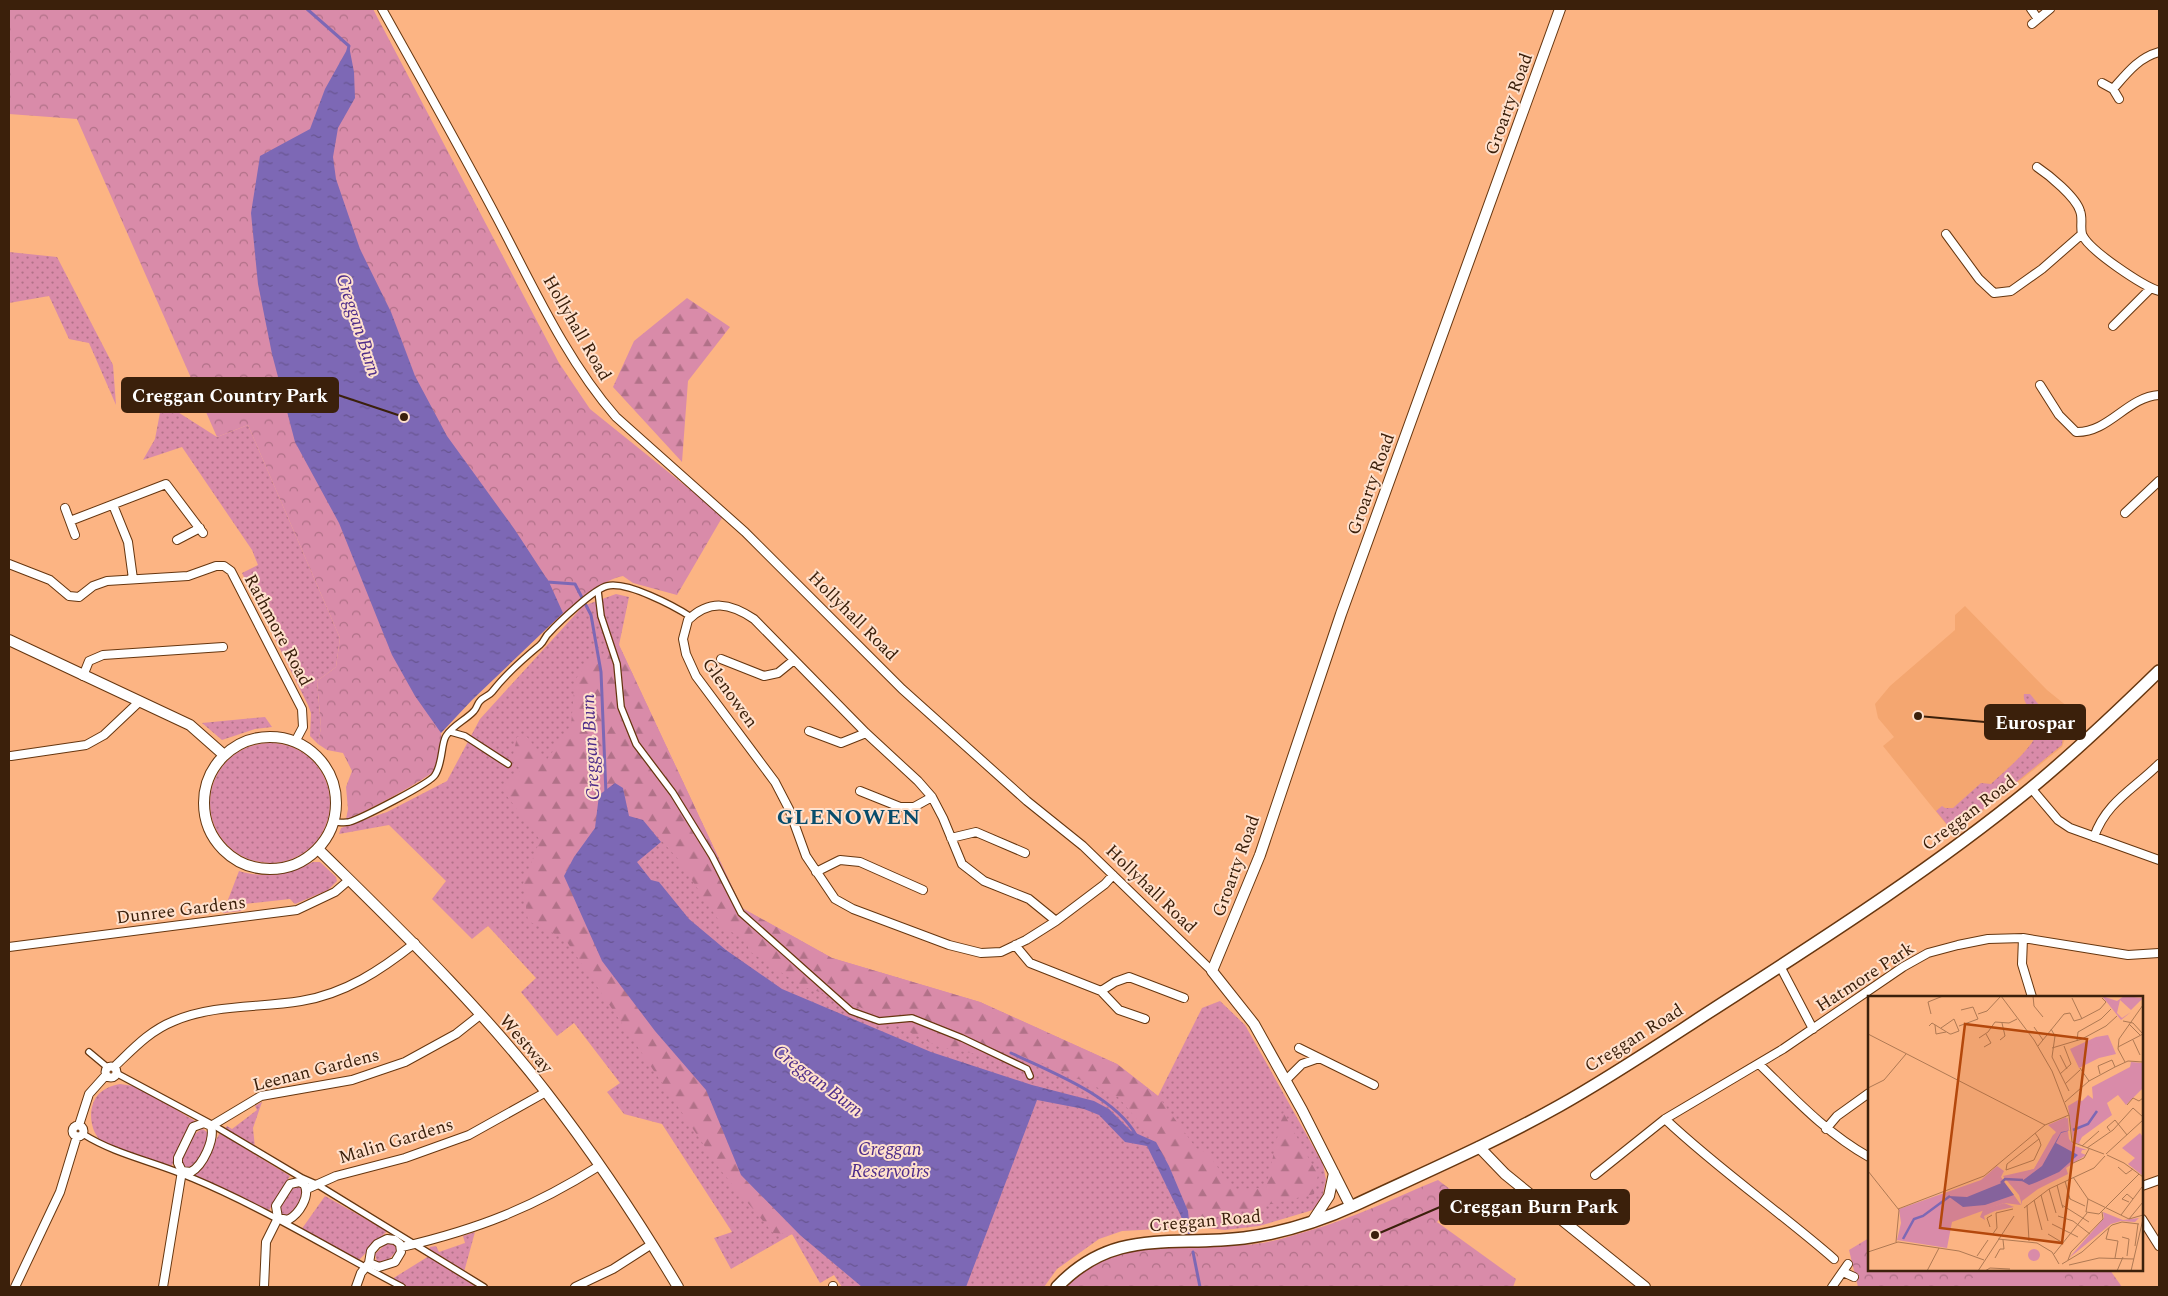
<svg xmlns="http://www.w3.org/2000/svg" width="2168" height="1296" viewBox="0 0 2168 1296" font-family="Spectral,serif">
<defs>
<pattern id="grass-dots" width="8" height="8" patternUnits="userSpaceOnUse" patternTransform="scale(1.25)"><rect width="8" height="8" fill="#d98ba9"/><path d="M2 2h.1M6 6h.1" fill="none" stroke="#b17188" stroke-width="1.8" stroke-linecap="round"/></pattern>
<pattern id="forest-firs" width="22" height="20" patternUnits="userSpaceOnUse" patternTransform="scale(1.25)"><rect width="22" height="20" fill="#d98ba9"/><path d="M5 1l3.5 6h-7zM16 11l3.5 6h-7z" fill="#b17188"/></pattern>
<pattern id="park-crowns" width="20" height="18" patternUnits="userSpaceOnUse" patternTransform="scale(1.25)"><rect width="20" height="18" fill="#d98ba9"/><path d="M2 6a3 3 0 1 1 6 0M12 15a3 3 0 1 1 6 0" fill="none" stroke="#b17188"/></pattern>
<pattern id="water-ripples" width="26" height="14" patternUnits="userSpaceOnUse" patternTransform="scale(1.25)"><rect width="26" height="14" fill="#7d68b5"/><path d="M2 4q2-2 4 0t4 0M15 11q2-2 4 0t4 0" fill="none" stroke="#685591"/></pattern>
</defs>
<rect width="100%" height="100%" fill="#fcb483"/>
<path fill="#f4a670" d="M1965 606 2047 690 2084 720 2066 736 2062 747 1954 834 1883 746 1894 737 1878 718 1875 704 1890 686 1955 630V615Z"/>
<path fill="url(#grass-dots)" d="M9 252 57 257 113 365 116 405 89 343 69 339 49 296 9 303Z
M162 402 217 437 248 425 340 638 336 667 317 681 321 727 318 744 310 736 311 713 308 705 242 573 258 565 252 550 182 447 143 460 155 439Z
M616 594 629 597 619 645 742 908 832 958 980 1002 1117 1064 1158 1096 1202 1008 1220 1001 1245 1025 1323 1164 1326 1180 1322 1199 1313 1210 1259 1226 1225 1230 1197 1227 1122 1231 1099 1239 1057 1269 1044 1287H842L834 1275 820 1283 792 1234 731 1269 714 1238 732 1232 662 1124 624 1114 607 1092 620 1083 574 1023 557 1036 521 992 536 978 488 926 472 939 432 899 446 881 389 825 339 834 341 828 387 812 447 781 480 719 583 606Z
M2024 694H2030L2063 734 2062 745 1954 833 1936 811 1942 806 1945 808H1953L1981 783 1991 784C2004 771 2049 737 2037 717 2032 710 2022 703 2024 694Z
M265 717 272 727 255 729 222 740 202 723Z
M210 803a60 60 0 1 1 120 0a60 60 0 1 1-120 0Z
M313 862H320L336 877 337 881 328 890 295 904 290 899 244 904 241 911 223 913 239 871C266 879 288 875 313 862Z
M120 1084 139 1087 195 1121 171 1167C151 1161 122 1155 105 1144 93 1137 89 1119 92 1107 95 1093 107 1086 120 1084Z
M262 1102 253 1128 255 1148 224 1130 227 1126 232 1129 257 1110 255 1106Z
M203 1129 209 1134C208 1147 199 1160 190 1170L183 1168C180 1156 190 1133 203 1129Z
M220 1133 290 1176 268 1212 195 1176Z
M294 1185 300 1186 304 1189V1197L290 1215H282C275 1206 286 1191 294 1185Z
M325 1196 387 1231 358 1261 301 1230Z
M475 1232 464 1272 429 1250 430 1247 436 1246 439 1252 465 1243 463 1236Z
M388 1242 395 1245 397 1251 387 1261 377 1262 375 1254Z
M429 1256 477 1287H406L392 1279Z"/>
<path fill="url(#forest-firs)" d="M687 298 730 327 688 381 682 462 613 387 634 341Z
M619 645 742 908 832 958 980 1002 1117 1064 1158 1096 1196 1148 1207 1153 1234 1189 1266 1188 1283 1112 1318 1175 1314 1194 1189 1223 1188 1211 1156 1142 1118 1097 1048 1065 1006 1051 982 1055 939 1047 846 1000 803 987 749 951 747 941 723 927 678 859 643 820 629 816 623 788 597 817 595 828 574 857 655 1031 706 1089 741 1175 800 1235 773 1233 722 1172 565 939 528 921 523 884 540 840 501 788 521 770 512 760 517 737H527L546 761 571 725 575 680 588 662Z"/>
<path fill="url(#park-crowns)" d="M9 9H373L559 363 590 409 723 516 677 595 633 583 623 576C606 579 595 591 581 601 529 638 484 686 441 733 443 746 442 759 435 770 429 778 357 817 346 819L348 809 346 787 352 771 343 753 327 750 318 744 321 727 317 681 336 667 340 638 248 425 217 437 77 119 9 114Z
M1438 1180 1459 1196 1437 1222 1516 1279 1513 1287H1067C1109 1233 1186 1250 1245 1245 1266 1244 1288 1237 1308 1231 1352 1219 1396 1197 1438 1180Z
M1869 1238V1270H2110L2122 1287H1858L1849 1250Z"/>
<path fill="#d98ba9" d="M1986 1270H2060L2071 1287H1957Z"/>
<path fill="url(#water-ripples)" d="M349 46 354 72 355 98 338 128 333 157 336 179 360 249 391 312 415 376 447 436 515 530 549 582 563 613 472 700 441 733 415 696 392 655 339 523 295 442 272 354 258 284 251 213 260 156 310 129 325 89Z
M615 783 623 788 629 816 643 820 661 842 637 862 651 880 659 882 689 919 726 950 782 989 931 1052 1032 1085 1094 1101 1109 1109 1131 1131 1156 1142 1169 1166 1188 1211 1191 1242 1180 1214 1147 1146 1125 1142 1099 1115 1084 1109 1037 1100 966 1287H862L800 1235 741 1175 706 1090 655 1031 602 961 564 876 574 857 595 828 599 795Z"/>
<g fill="none" stroke-linecap="round" stroke-linejoin="round">
<path stroke="#7d68b5" stroke-width="3" d="M307 9 349 46 348 50
M547 582 575 584 591 615 601 672 606 794
M1011 1053C1049 1071 1115 1096 1136 1135
M1193 1252 1200 1287"/>
<g stroke="#66360f" stroke-width="8">
<path id="pedestrian" d="M598 591 601 616 617 664 621 707 636 744 673 793 712 856 741 913 851 1011 879 1021 912 1018 962 1038 1027 1069 1030 1076
M451 732 465 736 508 764
M334 822C338 822 344 823 349 822 360 819 431 783 435 775 443 763 441 744 446 736 453 725 466 720 474 711 477 708 477 704 480 701 483 697 489 696 492 692 505 675 523 659 540 645 544 642 545 636 549 633 559 622 594 589 607 586 627 581 674 606 691 617
M89 1052 107 1067
M116 1073 213 1125 302 1178 318 1185 484 1287
M83 1134C116 1155 156 1162 192 1178 264 1208 333 1251 402 1287"/>
</g>
<g stroke="#66360f" stroke-width="10">
<path id="minor" d="M382 9C421 79 460 148 497 218 533 286 566 360 616 417L745 532 902 689 1027 801 1083 846 1212 971
M2031 9 2038 19
M2032 24 2050 9
M2102 83 2113 89 2119 99
M2113 89C2127 73 2138 58 2159 52
M2037 167C2049 175 2076 197 2080 211 2083 218 2080 227 2082 234 2088 250 2143 286 2159 291
M1946 234 1979 279 1994 293 2011 291 2042 269 2082 234
M2113 326 2151 288
M2040 385 2059 415 2076 432C2109 433 2127 397 2159 395
M113 505 128 542 133 579
M65 508 75 535
M2125 513 2159 481
M70 521 166 484 203 533
M177 540 200 528
M9 564 50 580 69 596 79 597 93 586 107 581 188 576 216 566H224L231 571 302 709 303 727 295 742
M721 659 764 676 778 673 794 660
M83 676 89 661 103 655 223 647
M809 731 841 743 866 733
M11 756 86 745 104 735 140 701
M2031 788 2058 820 2070 828 2159 860
M860 791 900 807H914L932 797
M2094 837C2106 802 2134 789 2159 764
M951 838 976 832 1025 853
M816 872 840 860 860 862 923 890
M1056 921 1029 899 984 881 962 864 943 818 932 797 918 781 866 733 754 619C730 603 710 599 688 620L683 639 686 654 696 676 775 782 789 809 806 856 835 899 853 909 949 945 981 953 1001 952 1026 940 1056 921 1105 884 1113 875
M2023 938 2022 964 2032 997
M1015 945 1030 963 1101 991 1119 1010 1145 1019
M9 947 297 910 335 892 349 880
M1780 966 1813 1029
M1101 991 1115 982 1129 977 1184 998
M1299 1048 1374 1085
M1759 1064C1794 1098 1826 1133 1869 1157
M105.5 1072a5.5 5.5 0 1 1 11 0a5.5 5.5 0 1 1-11 0Z
M114 1067C133 1049 149 1031 174 1021 214 1004 259 1008 301 1001 345 994 381 970 415 943
M1286 1080 1302 1064 1319 1058
M1665 1119C1719 1170 1779 1211 1834 1259
M204 1123 211 1126C215 1140 203 1165 191 1172L182 1171 178 1163V1158L193 1127Z
M79 1125 89 1094 106 1075
M72.5 1131a5.5 5.5 0 1 1 11 0a5.5 5.5 0 1 1-11 0Z
M211 1126 261 1096 352 1080 405 1062 456 1034 480 1015
M1826 1129 1837 1116 1869 1093
M1595 1175 1665 1119 1783 1049 1903 967 1928 953 1958 945 1988 939 2023 938 2128 955 2159 953
M299 1182 304 1184C311 1196 299 1214 288 1220L278 1218 276 1206 290 1184Z
M2142 1186 2159 1180
M307 1189 336 1176 405 1158 469 1135 546 1092
M2142 1219 2159 1246
M402 1247C479 1229 532 1208 599 1166
M1843 1272 1854 1277
M833 1286V1287
M15 1287 60 1192 77 1136
M163 1287 182 1171
M264 1287 266 1242 278 1218
M356 1287 361 1273 369 1263 371 1251 377 1244 387 1239 395 1240 400 1244 401 1252 395 1262 379 1267 369 1263
M575 1287 613 1269 652 1244
M1832 1287 1848 1264"/>
</g>
<g stroke="#66360f" stroke-width="12">
<path id="tertiary" d="M9 640 190 725 224 755
M204 803a66 66 0 1 1 132 0a66 66 0 1 1-132 0Z
M318 849C397 927 478 1004 546 1092 594 1154 638 1220 678 1287
M1479 1147 1505 1174 1645 1287
M1351 1207 1302 1110 1254 1024 1212 971 1260 855 1341 614 1560 9
M1312 1222 1329 1196 1334 1173"/>
</g>
<g stroke="#66360f" stroke-width="14">
<path id="secondary" d="M1057 1287C1114 1227 1171 1247 1244 1238 1282 1233 1320 1221 1355 1205 1423 1173 1493 1143 1559 1106 1618 1073 1676 1033 1734 996 1835 931 1937 865 2030 789 2075 752 2117 712 2159 671"/>
</g>
<use href="#pedestrian" stroke="#fff" stroke-width="5.5"/>
<use href="#minor" stroke="#fff" stroke-width="8"/>
<use href="#tertiary" stroke="#fff" stroke-width="10"/>
<use href="#secondary" stroke="#fff" stroke-width="11"/>
</g>
<g text-anchor="middle" dominant-baseline="central" stroke-width="4" stroke-linejoin="round" paint-order="stroke">
<g font-size="18" fill="#3b200b" stroke="#ffe1cd">
<text transform="translate(1509 104) rotate(-70)">Groarty Road</text>
<text transform="translate(577 328) rotate(60)">Hollyhall Road</text>
<text transform="translate(1371 484) rotate(-70)">Groarty Road</text>
<text transform="translate(853 616) rotate(45)">Hollyhall Road</text>
<text transform="translate(278 630) rotate(62)">Rathmore Road</text>
<text transform="translate(730 693) rotate(54)">Glenowen</text>
<text transform="translate(1969 813) rotate(-37)">Creggan Road</text>
<text transform="translate(1236 866) rotate(-70)">Groarty Road</text>
<text transform="translate(1151 889) rotate(44)">Hollyhall Road</text>
<text transform="translate(181 910) rotate(-7)">Dunree Gardens</text>
<text transform="translate(1865 977) rotate(-33)">Hatmore Park</text>
<text transform="translate(1634 1038) rotate(-32)">Creggan Road</text>
<text transform="translate(526 1044) rotate(49)">Westway</text>
<text transform="translate(316 1070) rotate(-14)">Leenan Gardens</text>
<text transform="translate(396 1141) rotate(-17)">Malin Gardens</text>
<text transform="translate(1205 1221) rotate(-5)">Creggan Road</text>
</g>
<g font-size="19" font-style="italic" fill="#4e2c8a" stroke="#ffe1cd">
<text transform="translate(358 325) rotate(72)">Creggan Burn</text>
<text transform="translate(591 747) rotate(-93)">Creggan Burn</text>
<text transform="translate(818 1081) rotate(37)">Creggan Burn</text>
<text x="890" y="1149">Creggan<tspan x="890" dy="22">Reservoirs</tspan></text>
</g>
<g font-size="22" font-weight="bold" letter-spacing="1" fill="#084c6b" stroke="#ffe1cd">
<text x="849" y="817">GLENOWEN</text>
</g>
</g>
<g transform="translate(1868 996)">
<rect width="275" height="275" fill="#fcb483"/>
<path d="M234 0 249 5 256 0 275 2 263 14 252 4 249 17 254 22 263 16 253 24ZM198 121 201 143 207 150 219 154H214L213 157 218 159 198 172 200 178 170 193 154 205V209L151 199 135 180 166 173 188 136 180 129ZM136 207 146 211 127 215 116 220 117 224 112 221 115 214ZM235 216 255 224 271 222 267 226 253 225 243 228 201 262 236 222Z" fill="#d98ba9"/>
<path d="M200 122 201 134 188 139 174 168 154 185 161 189 198 171 197 173 165 193 147 192 150 189 140 181 166 173 185 139 198 129 192 124Z" fill="#d98ba9"/>
<path d="M240 39 248 58 231 62 211 72 202 53 228 41ZM263 66 275 67V92L258 109 250 99 239 107 244 119 214 141 211 147 214 149 205 146 200 110 210 104 214 105 220 99 225 103 224 91 262 71ZM272 137 275 141V180L260 168 267 162 254 152ZM129 170 136 175 133 181 153 209 136 207 84 226 79 252 29 244 33 227 31 213 113 184Z" fill="#d98ba9"/>
<path d="M229 46 233 56 217 64 212 54ZM160 259a6 6 0 1 1 12 0a6 6 0 1 1-12 0Z" fill="#d98ba9"/>
<path d="M203 134 193 137 188 147 210 159 191 176 169 186 161 189 154 185 174 170 193 136ZM136 186 146 199 117 209 95 211 80 200 99 201Z" fill="#7d68b5"/>
<path fill="none" stroke="#7d68b5" stroke-width="2.5" d="M205 134 220 128 229 115M133 187 137 183 155 184M35 243 46 223 55 220 82 200"/>
<path fill="none" stroke="#af7953" stroke-width="1" d="M133 0 166 44 184 75 201 119 204 146 236 158M165 0 166 10 175 21M204 2 214 23M63 18 60 6 75 0M110 18 119 15 133 0M255 25 265 27 275 38M261 28 272 39M67 29 68 38 78 36M61 30 64 27 82 38H83L91 35 86 23 73 32M91 30 110 23 105 11 93 14M166 31 175 44M183 33 187 40 184 61 201 95M0 38 177 129M111 42 120 36 127 26 141 27 149 23M132 44 137 40 134 27M265 44 272 59M209 45 210 36 233 23 243 13M170 50 196 18 202 17 206 25 213 23 232 13 238 6 234 2M116 51 123 47 118 38M250 51 275 38M184 52 214 43 238 30 249 20M192 59 199 73M257 66 250 53 251 43 275 9M212 72 221 85M192 78 203 68 196 50M232 78 230 70 244 64 247 71M197 88 212 74M0 92 16 84 38 58M197 106 221 85 247 71 260 65 275 66M259 109 265 102 271 105 275 102M242 135 239 131 247 124 259 139M167 137 171 143 173 149 166 164 138 174 139 168 171 143M214 150 231 135M219 152 245 134 265 112 275 121M238 158 275 124M239 159 256 167 275 181M203 168 216 162 221 153M250 171 258 178 265 173M0 175 31 214 28 246M205 181 220 203 261 223 275 219M197 185 202 203 201 200M189 189 194 209M181 193 188 217M173 199 180 225M202 203 217 210M220 203 218 216 231 218 271 178M166 204 174 234M261 206 254 203 259 198 265 203M159 209 161 245M156 212 181 193 226 172 237 160M195 212 194 209 221 226M30 213 116 180 177 129 201 119M253 219 274 191M190 220 205 225 222 238M261 223 275 206M184 228 210 241M122 231 119 222 124 219M241 232 238 243 250 245 247 262M180 238 195 247M124 239 129 232 128 217 145 213M254 241 261 243 259 260M130 243 169 247 184 256 191 268M267 250 270 228M0 256 30 246 91 255 116 264M186 258 219 217M109 260 120 244M127 262 132 253H136L135 244M200 264 203 256 235 223 234 216M194 268 214 256 244 229 254 226 271 228M201 269 231 262 266 263M59 275 71 252M110 275 146 220M117 275 122 272 142 273M249 275 255 261M263 275 275 223"/>
<path fill="#b4480c" fill-opacity="0.15" stroke="#b4480c" stroke-width="2.5" d="M97 28 219 43 194 247 72 232Z"/>
<rect width="275" height="275" fill="none" stroke="#3b200b" stroke-width="2.5"/>
</g>
<path fill="none" stroke="#3b200b" stroke-width="2" d="M404 417L338 395M1918 716L1985 722M1375 1235L1440 1207"/>
<g fill="#3b200b" stroke="#ffe1cd" stroke-width="2">
<circle cx="404" cy="417" r="5"/>
<circle cx="1918" cy="716" r="5"/>
<circle cx="1375" cy="1235" r="5"/>
</g>
<g fill="#3b200b" stroke="#3b200b" stroke-width="2">
<rect x="122" y="378" width="216" height="34" rx="5"/>
<rect x="1985" y="705" width="100" height="34" rx="5"/>
<rect x="1440" y="1190" width="189" height="34" rx="5"/>
</g>
<g font-size="19" text-anchor="middle" font-weight="bold" fill="#fff">
<text x="230" y="402">Creggan Country Park</text>
<text x="2035" y="729">Eurospar</text>
<text x="1534" y="1213">Creggan Burn Park</text>
</g>
<rect width="2168" height="1296" fill="none" stroke="#3b200b" stroke-width="20"/>
</svg>
